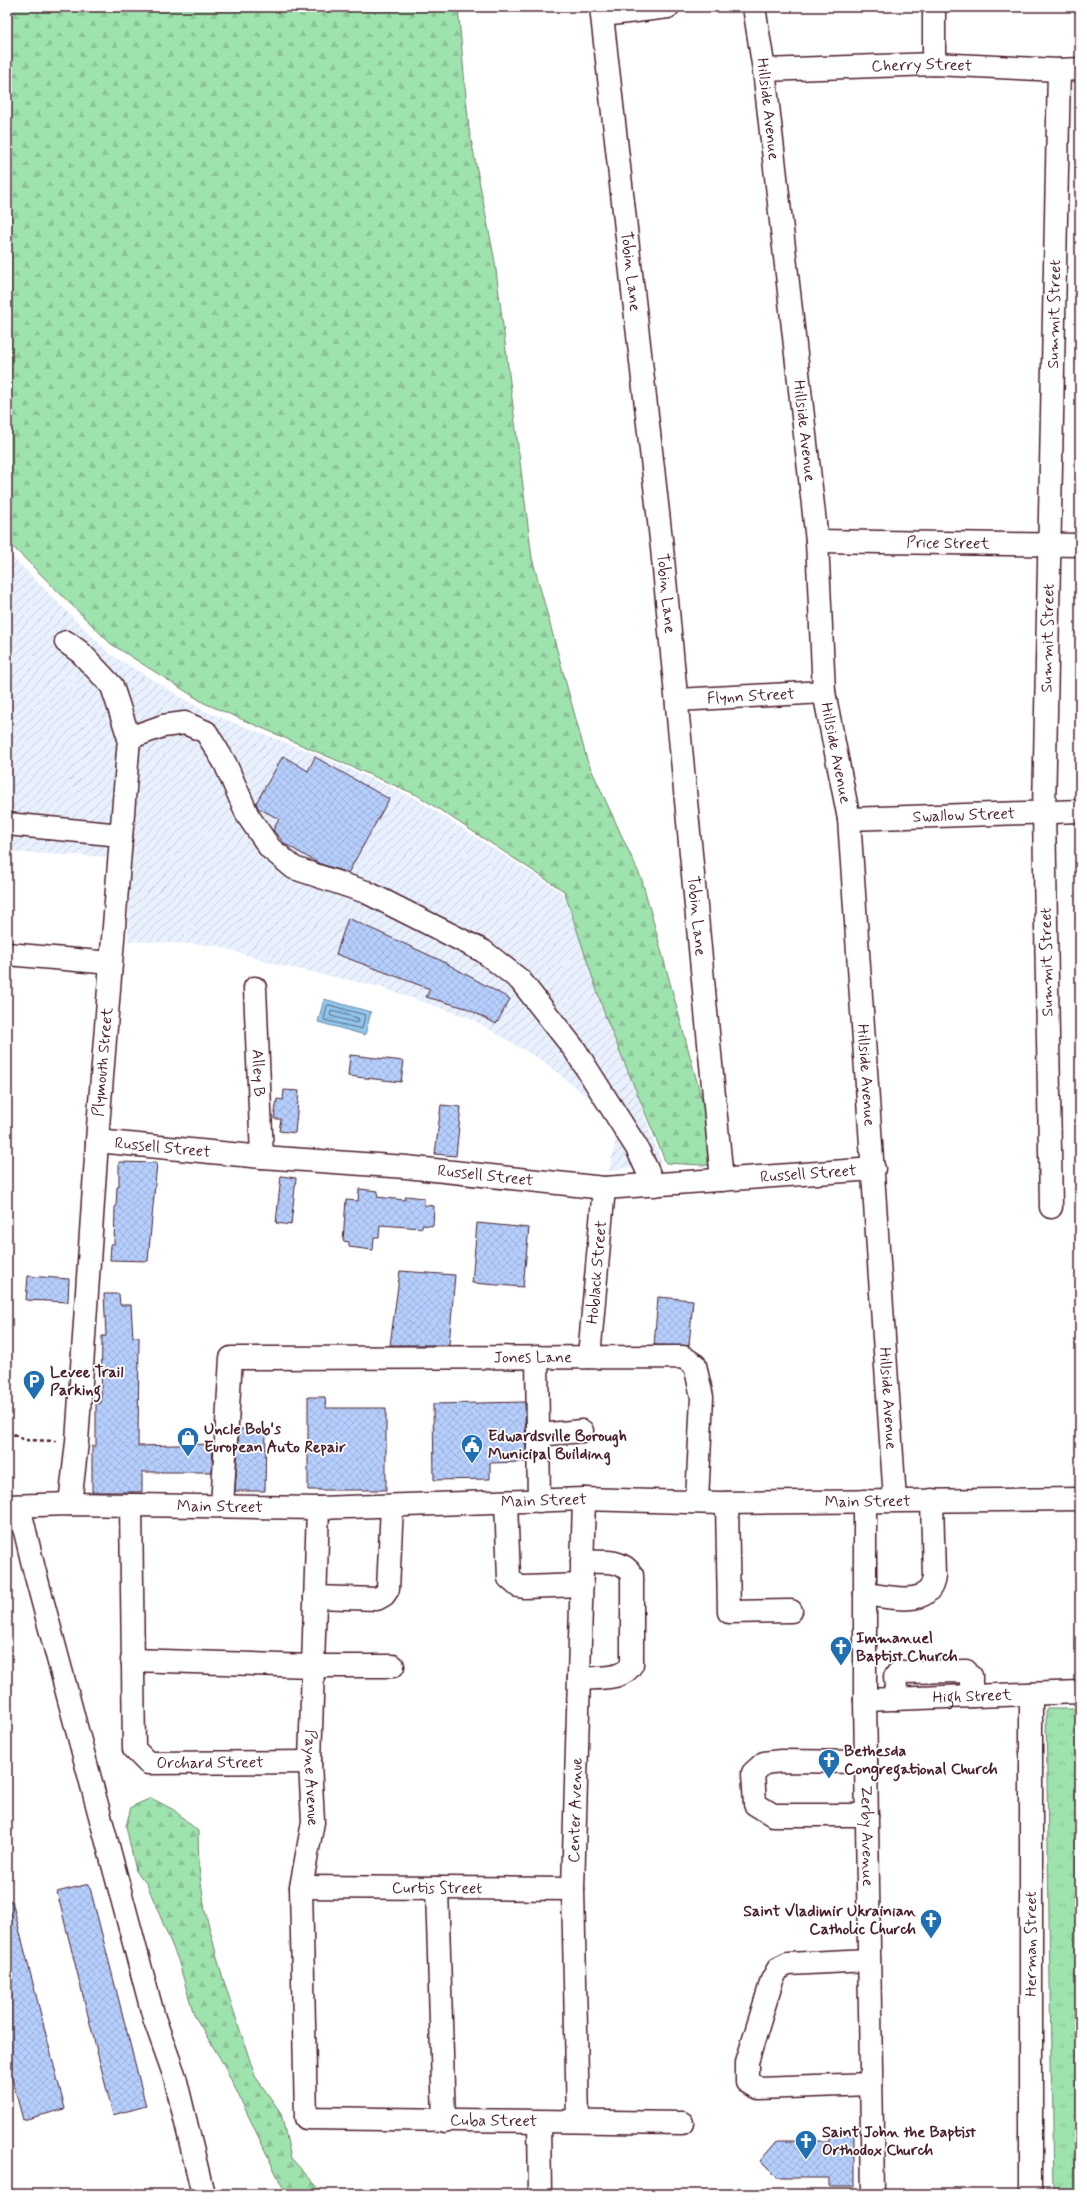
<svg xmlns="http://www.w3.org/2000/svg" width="1087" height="2201" viewBox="0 0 1087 2201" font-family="Mynerve,sans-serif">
<defs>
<pattern id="industrial-furrows" width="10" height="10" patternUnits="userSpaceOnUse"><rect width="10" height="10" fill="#e9f0fe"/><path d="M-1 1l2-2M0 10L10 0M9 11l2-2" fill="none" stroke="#c9cdda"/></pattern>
<pattern id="forest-firs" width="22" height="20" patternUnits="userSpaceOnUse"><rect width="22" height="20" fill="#9ee2ae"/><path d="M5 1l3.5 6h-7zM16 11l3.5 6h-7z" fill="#8ac196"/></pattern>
<pattern id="park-tufts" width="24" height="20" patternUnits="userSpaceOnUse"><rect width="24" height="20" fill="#9ee2ae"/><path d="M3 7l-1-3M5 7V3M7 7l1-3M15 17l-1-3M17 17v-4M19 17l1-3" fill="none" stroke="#8ac196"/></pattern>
<pattern id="water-ripples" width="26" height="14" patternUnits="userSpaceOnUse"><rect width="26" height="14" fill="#8ec8ed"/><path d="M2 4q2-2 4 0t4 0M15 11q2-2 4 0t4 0" fill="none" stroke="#7cabcb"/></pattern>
<pattern id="building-cross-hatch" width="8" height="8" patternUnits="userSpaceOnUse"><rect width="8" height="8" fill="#b5cefc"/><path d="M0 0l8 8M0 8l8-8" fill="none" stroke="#9db0d8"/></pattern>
</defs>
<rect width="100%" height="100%" fill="#fff"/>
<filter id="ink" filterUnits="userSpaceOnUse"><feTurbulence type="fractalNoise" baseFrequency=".025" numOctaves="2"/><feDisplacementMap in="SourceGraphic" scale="8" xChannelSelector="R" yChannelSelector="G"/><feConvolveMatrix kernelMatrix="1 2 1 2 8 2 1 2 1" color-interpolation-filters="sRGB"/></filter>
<g filter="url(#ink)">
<path fill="url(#industrial-furrows)" d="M7 552 110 654 206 712 318 755 415 798 563 893 662 1163 609 1171 619 1123 544 1062 470 1018 380 987 279 965 214 945 128 941 130 858 7 852Z"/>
<path fill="url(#forest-firs)" stroke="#74806c" d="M7 7H458L469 129 495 262 532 558 587 760 642 880 720 1166 666 1163 606 1018 564 891 417 795 204 703 111 644 7 541Z
M151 1798 174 1810 198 1831 199 1868 205 1911 221 1972 255 2076 281 2113 291 2158 324 2194H290L282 2186 224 2065 194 2015 178 1960 147 1884 136 1871 126 1826 131 1807Z"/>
<path fill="url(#park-tufts)" stroke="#74806c" d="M1046 1709H1080V2194H1053Z"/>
<path fill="url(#water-ripples)" stroke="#73849f" d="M324 999 371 1012 365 1035 318 1022Z"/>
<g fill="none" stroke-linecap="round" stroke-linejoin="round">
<path stroke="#656379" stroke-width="1" d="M329 1005 365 1015 362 1029 324 1020 327 1006Z
M331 1011 358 1018 359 1022 357 1023 331 1016Z"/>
</g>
<path fill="url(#building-cross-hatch)" stroke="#4a1f2b" d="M283 756 308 771 315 757 389 799 348 873 318 863 285 844 273 830 279 819 258 808 256 803Z
M348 918 442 961 510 999 496 1024 466 1008 426 997 430 989 336 954Z
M350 1055 404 1061 401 1082 348 1076Z
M284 1090 299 1091 295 1133 279 1131 281 1119H274L277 1099 283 1100Z
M441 1105 461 1107 456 1156 435 1154Z
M119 1162 157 1163 148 1261 110 1260 111 1244H114L115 1207H116L117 1187H119Z
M281 1176 296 1178 291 1225 276 1223Z
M359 1189 378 1191 377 1197 405 1200 406 1196 424 1198V1205L434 1206 433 1226 422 1225V1228L380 1225 379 1237H374L373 1250 349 1247V1242L343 1241 346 1200 358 1201Z
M477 1223 529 1228 523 1287 472 1283Z
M400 1271 455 1275 449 1345H390Z
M28 1276 69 1279 68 1302 26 1300Z
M104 1294H119L120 1305H131L133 1337H139L138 1446 213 1444 212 1472H142V1492H92V1446H96V1403H101L102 1336H106Z
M658 1297 693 1300 689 1346 654 1345Z
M308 1397H325L326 1408H386V1490H308Z
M525 1402 526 1462 490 1463V1479L434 1480 433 1404Z
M239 1429H266L265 1491H235Z
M89 1884 146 2106 113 2115 57 1892Z
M7 1901H12L65 2109 23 2120 7 2059Z
M829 2134H854V2187H830V2178H777L760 2161 777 2141H829Z"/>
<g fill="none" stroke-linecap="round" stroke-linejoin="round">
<g stroke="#4a1f2b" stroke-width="25">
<g id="minor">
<path id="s1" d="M601 7 662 548 722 1180"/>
<path id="s2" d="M754 7 764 70 817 541 824 692 849 819 895 1500"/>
<path d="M603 15 668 7"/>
<path d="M934 64V7"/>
<path id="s3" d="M764 70 934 64 1059 70 1080 69"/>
<path id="s4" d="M817 541 1080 545"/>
<path d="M66 642 80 652 112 686 129 738 98 1127 77 1442 70 1504"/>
<path id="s5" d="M677 700 824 692"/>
<path d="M129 738 163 726 185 723 206 732 225 763 248 816 270 848 294 868 366 892 483 951 520 980 575 1050 637 1148 654 1185"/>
<path id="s6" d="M849 819 1080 811"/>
<path d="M7 824 121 835"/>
<path d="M7 954 111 963"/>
<path id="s7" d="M255 988 262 1157"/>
<path id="s8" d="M97 1141 262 1157 406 1167 604 1188 874 1169"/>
<path id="s9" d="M1051 1207 1044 811 1059 70"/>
<path d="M537 1357 539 1501"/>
<path id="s10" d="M589 1357 604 1188"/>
<path d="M538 1435 582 1431"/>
<path id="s11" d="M865 1501V1700L873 2194"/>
<path d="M506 1502 509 1578 518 1586 524 1587 582 1585"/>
<path d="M727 1503 729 1612 791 1611"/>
<path id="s12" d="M131 1505 134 1749 148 1763 310 1762"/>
<path id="s13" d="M7 1506 70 1504 318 1508 584 1499 720 1503 1080 1499"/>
<path d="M19 1506 34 1569 154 2018 175 2077 203 2194"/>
<path id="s14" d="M222 1506 231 1358 683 1357 695 1365 702 1397 697 1501"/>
<path id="s15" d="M318 1508 310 1762 313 1822 301 1887 306 2118 682 2123"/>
<path d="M865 1594C888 1596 931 1610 934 1576L932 1500"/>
<path d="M315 1597 377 1599 384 1595 388 1589 392 1506"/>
<path d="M132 1660 312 1666H393"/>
<path d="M579 1679C597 1677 623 1681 632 1664V1575C622 1558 600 1562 582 1562"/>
<path d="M897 1699 895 1677 898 1673 902 1672 966 1671 971 1676V1696"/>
<path id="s16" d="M865 1700 1080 1692"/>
<path d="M866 1762 781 1761 764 1763 753 1773 755 1804 773 1815H867"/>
<path id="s17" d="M301 1887 573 1889"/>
<path d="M437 1888 444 2121"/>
<path d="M869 1960 788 1964 778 1969 772 1980 747 2062V2082L759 2088 871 2084"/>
<path id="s18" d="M578 2121 573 1889 584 1499"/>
<path d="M539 2122 540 2194"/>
<path d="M1031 2194V1694"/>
</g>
</g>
<path stroke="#4a1f2b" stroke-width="2.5" stroke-dasharray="4 3" stroke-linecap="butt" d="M7 1431 25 1440 57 1441"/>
<use href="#minor" stroke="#fff" stroke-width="22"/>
</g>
</g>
<defs>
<g id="parking-pin" transform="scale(1.15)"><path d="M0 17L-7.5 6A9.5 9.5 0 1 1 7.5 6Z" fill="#1f6fb2" stroke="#fff"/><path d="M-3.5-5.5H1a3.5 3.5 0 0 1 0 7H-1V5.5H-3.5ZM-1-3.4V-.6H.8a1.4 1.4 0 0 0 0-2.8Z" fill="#fff"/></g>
<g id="shop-pin" transform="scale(1.15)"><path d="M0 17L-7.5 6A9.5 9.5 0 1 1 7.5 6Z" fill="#1f6fb2" stroke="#fff"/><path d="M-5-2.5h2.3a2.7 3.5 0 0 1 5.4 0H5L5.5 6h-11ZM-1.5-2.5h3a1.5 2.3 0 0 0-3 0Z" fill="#fff"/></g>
<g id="civic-pin" transform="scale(1.15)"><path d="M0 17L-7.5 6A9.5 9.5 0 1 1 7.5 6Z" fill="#1f6fb2" stroke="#fff"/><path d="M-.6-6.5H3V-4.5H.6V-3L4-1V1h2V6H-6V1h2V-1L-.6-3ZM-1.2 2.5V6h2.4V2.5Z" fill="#fff"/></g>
<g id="church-pin" transform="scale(1.15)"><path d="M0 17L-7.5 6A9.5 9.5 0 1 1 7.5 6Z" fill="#1f6fb2" stroke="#fff"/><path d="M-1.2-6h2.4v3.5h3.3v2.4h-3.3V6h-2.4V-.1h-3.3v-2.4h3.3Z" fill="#fff"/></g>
</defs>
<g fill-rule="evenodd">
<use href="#parking-pin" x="34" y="1381"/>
<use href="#shop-pin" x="188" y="1438"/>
<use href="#civic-pin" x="472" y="1445"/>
<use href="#church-pin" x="841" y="1647"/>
<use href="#church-pin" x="829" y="1760"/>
<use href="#church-pin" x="931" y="1920"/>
<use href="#church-pin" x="806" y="2141"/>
</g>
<g text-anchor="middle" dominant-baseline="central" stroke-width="3.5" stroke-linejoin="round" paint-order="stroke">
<g font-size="16" fill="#4a1f2b" stroke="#fff">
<text stroke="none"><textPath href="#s3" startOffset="158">Cherry Street</textPath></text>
<text stroke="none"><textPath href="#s2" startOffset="103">Hillside Avenue</textPath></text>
<text stroke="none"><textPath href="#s1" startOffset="266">Tobin Lane</textPath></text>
<text stroke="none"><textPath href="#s9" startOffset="893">Summit Street</textPath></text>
<text stroke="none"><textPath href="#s2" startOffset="427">Hillside Avenue</textPath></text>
<text stroke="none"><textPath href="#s4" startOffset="131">Price Street</textPath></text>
<text stroke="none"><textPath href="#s1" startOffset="590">Tobin Lane</textPath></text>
<text stroke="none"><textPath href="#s9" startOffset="569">Summit Street</textPath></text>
<text stroke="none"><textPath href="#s5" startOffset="74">Flynn Street</textPath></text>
<text stroke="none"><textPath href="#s2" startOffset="751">Hillside Avenue</textPath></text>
<text stroke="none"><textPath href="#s6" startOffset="115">Swallow Street</textPath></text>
<text stroke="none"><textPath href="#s1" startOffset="914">Tobin Lane</textPath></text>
<text transform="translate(1047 962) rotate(-91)">Summit Street</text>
<text transform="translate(103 1062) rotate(-85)">Plymouth Street</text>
<text stroke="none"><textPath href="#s7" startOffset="85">Alley B</textPath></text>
<text stroke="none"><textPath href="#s2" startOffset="1075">Hillside Avenue</textPath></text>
<text stroke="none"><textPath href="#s8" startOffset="66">Russell Street</textPath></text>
<text stroke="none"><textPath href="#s8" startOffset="714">Russell Street</textPath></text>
<text stroke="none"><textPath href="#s8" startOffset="390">Russell Street</textPath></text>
<text stroke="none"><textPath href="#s10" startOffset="85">Hoblack Street</textPath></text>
<text stroke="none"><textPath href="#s14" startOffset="450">Jones Lane</textPath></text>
<text stroke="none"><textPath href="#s2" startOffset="1399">Hillside Avenue</textPath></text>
<text stroke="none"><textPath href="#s13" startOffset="537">Main Street</textPath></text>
<text stroke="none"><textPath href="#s13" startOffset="861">Main Street</textPath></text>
<text stroke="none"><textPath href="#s13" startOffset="213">Main Street</textPath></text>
<text stroke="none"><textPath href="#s16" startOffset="107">High Street</textPath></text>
<text stroke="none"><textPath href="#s12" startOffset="326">Orchard Street</textPath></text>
<text stroke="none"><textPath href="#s15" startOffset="270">Payne Avenue</textPath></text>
<text stroke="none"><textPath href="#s18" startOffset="311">Center Avenue</textPath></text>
<text stroke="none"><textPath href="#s11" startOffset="335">Zerby Avenue</textPath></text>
<text stroke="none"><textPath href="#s17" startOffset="136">Curtis Street</textPath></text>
<text transform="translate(1031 1944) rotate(-90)">Herman Street</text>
<text stroke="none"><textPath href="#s15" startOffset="799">Cuba Street</textPath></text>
</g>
<g font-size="16" font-weight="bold" fill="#4a1f2b" stroke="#fff" text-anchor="start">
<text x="50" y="1372">Levee Trail<tspan x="50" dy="18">Parking</tspan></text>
<text x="204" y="1429">Uncle Bob's<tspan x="204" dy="18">European Auto Repair</tspan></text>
<text x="488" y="1436">Edwardsville Borough<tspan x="488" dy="18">Municipal Building</tspan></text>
<text x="856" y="1638">Immanuel<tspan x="856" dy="18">Baptist Church</tspan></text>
<text x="844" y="1751">Bethesda<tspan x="844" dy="18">Congregational Church</tspan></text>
<text x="916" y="1911" text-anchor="end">Saint Vladimir Ukrainian<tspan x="916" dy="18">Catholic Church</tspan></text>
<text x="822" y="2132">Saint John the Baptist<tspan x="822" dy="18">Orthodox Church</tspan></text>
</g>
</g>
<rect width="1087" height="2201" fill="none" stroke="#fff" stroke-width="24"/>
<rect x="12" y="12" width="1063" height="2177" fill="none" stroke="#4a1f2b" stroke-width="1.5" filter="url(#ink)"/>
</svg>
